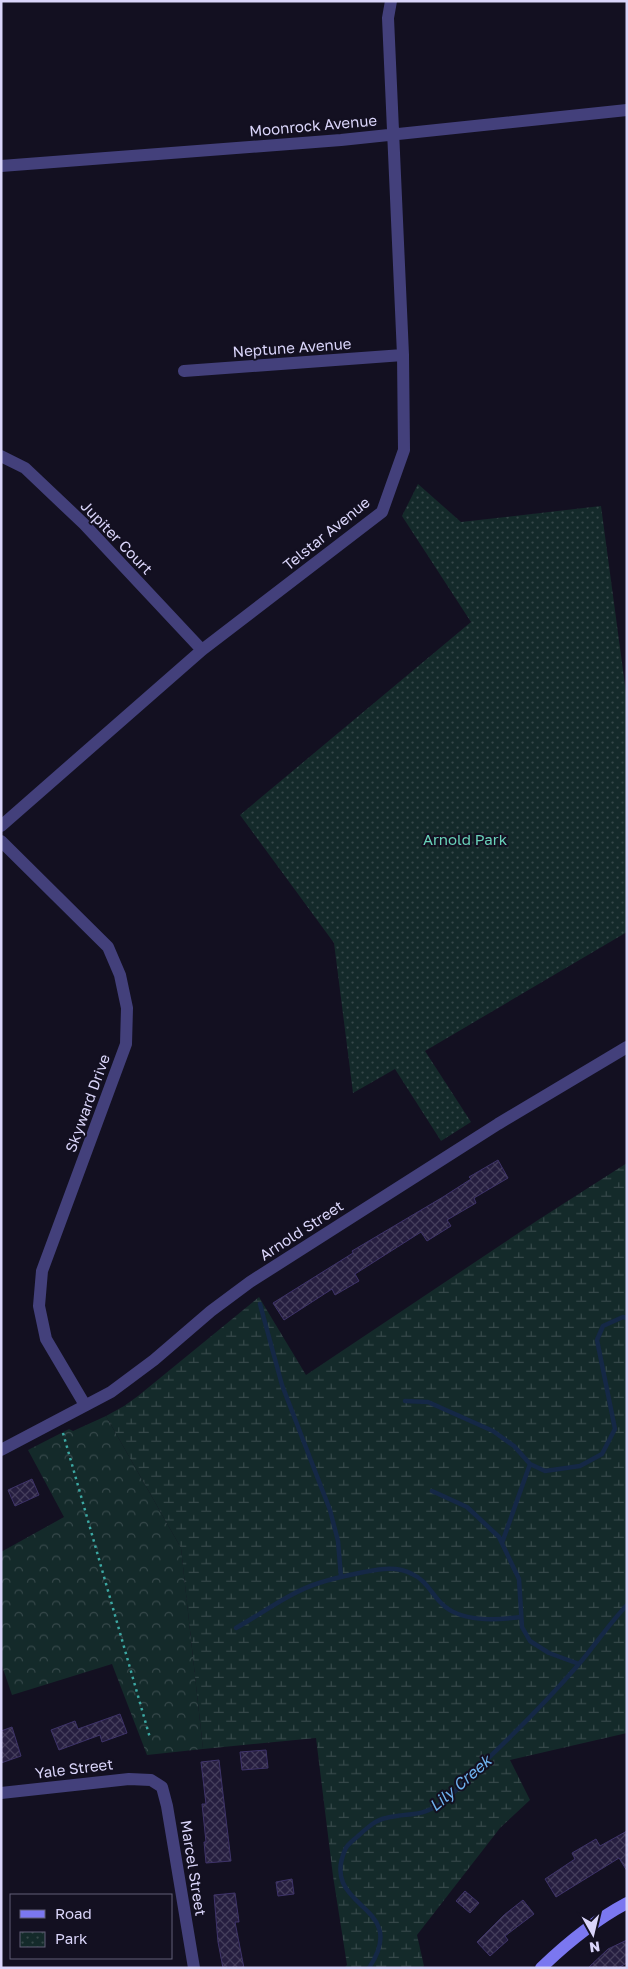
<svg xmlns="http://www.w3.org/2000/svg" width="628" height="1969" viewBox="0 0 628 1969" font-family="'Golos Text',sans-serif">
<defs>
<pattern id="forest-crowns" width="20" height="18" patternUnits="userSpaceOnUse" patternTransform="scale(1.25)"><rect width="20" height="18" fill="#142a2a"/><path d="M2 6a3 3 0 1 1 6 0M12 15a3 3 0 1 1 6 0" fill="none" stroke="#36484a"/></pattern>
<pattern id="wetland-marsh" width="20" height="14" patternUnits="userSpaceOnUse" patternTransform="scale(1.25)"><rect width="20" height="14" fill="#142a2a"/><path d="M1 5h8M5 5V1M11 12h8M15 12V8" fill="none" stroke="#36484a"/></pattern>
<pattern id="park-dots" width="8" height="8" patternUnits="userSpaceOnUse" patternTransform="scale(1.25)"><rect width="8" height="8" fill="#142a2a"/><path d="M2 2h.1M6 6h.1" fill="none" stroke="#36484a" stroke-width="1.8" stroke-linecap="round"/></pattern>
<pattern id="building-cross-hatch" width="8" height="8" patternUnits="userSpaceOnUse" patternTransform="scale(1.25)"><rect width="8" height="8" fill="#261e40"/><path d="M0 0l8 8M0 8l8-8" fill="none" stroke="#453e5c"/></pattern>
</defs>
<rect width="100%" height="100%" fill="#131021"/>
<path fill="url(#forest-crowns)" d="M106 1416 181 1548 203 1749 147 1755 112 1664 12 1695 1 1663V1552L64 1517 28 1450 69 1429 73 1431Z"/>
<path fill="url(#wetland-marsh)" d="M627 1163V1733L510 1760 530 1800 500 1828 417 1935 424 1966 422 1968H344L347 1965 333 1876 316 1738 203 1749 181 1548 106 1416 124 1406 138 1396 259 1297 306 1375 538 1220Z"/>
<path fill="url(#park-dots)" d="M418 484 461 522 601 506 627 700V932L425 1051 471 1122 441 1141 395 1069 353 1093 334 943 240 815 471 622 402 516Z"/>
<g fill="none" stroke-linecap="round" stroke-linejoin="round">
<path stroke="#152846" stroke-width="4.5" d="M260 1304 282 1385 330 1510 338 1541 341 1577
M405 1401 428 1402 493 1431 514 1446 530 1464 545 1471 580 1466 602 1454 615 1429 597 1340 603 1326 623 1317 627 1318
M432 1491 467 1507 499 1537 519 1579 522 1627 530 1641 549 1653 579 1664
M502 1543 530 1464
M236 1628C261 1614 292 1591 319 1583 334 1578 349 1575 364 1572 381 1569 397 1566 412 1574 425 1579 432 1594 441 1603 460 1623 497 1620 521 1617
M369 1968C412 1903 319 1910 345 1850 347 1844 354 1840 358 1836 366 1829 375 1820 386 1818 408 1812 419 1818 440 1804 453 1795 465 1781 476 1770 511 1737 547 1701 579 1664 595 1645 609 1624 627 1605"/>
</g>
<path fill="url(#building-cross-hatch)" stroke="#3e3369" d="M498 1160 508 1178 474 1198 476 1203 447 1220 451 1226 427 1241 421 1232 355 1274 359 1281 335 1295 332 1289 284 1320 273 1303 353 1253 352 1251 443 1197 471 1179 469 1177Z
M32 1479 39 1495 15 1506 8 1490Z
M120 1714 127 1733 102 1742 100 1735 59 1750 51 1730 75 1721 78 1729Z
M12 1727 21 1756 1 1763V1731Z
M266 1750 268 1768 242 1770 240 1752Z
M219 1760 231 1861 206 1863 204 1842H206L202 1804H206L201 1762Z
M627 1831V1871L619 1858 556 1897 545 1879 575 1859 572 1853 596 1839 600 1846Z
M292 1879 294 1894 278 1896 276 1882Z
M465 1891 479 1903 470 1913 456 1901Z
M235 1893 239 1922H235L244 1968H223L218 1942 214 1895Z
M523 1900 534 1914 505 1936 508 1940 490 1956 477 1942 504 1915Z
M627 1940V1963L618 1968H588L608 1949Z"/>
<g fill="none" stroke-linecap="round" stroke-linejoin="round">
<path stroke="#3ca8a3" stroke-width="2.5" stroke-dasharray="2.5 4" stroke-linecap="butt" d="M63 1433 150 1738"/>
<path stroke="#43407b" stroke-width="12" d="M1 166 341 140 627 110
M184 371 403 355
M1 456 25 468 84 524 202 650
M1 826 202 650 382 512 404 450 403 355 388 18 391 1
M1 841 108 947 120 975 127 1008 126 1044 42 1271 39 1306 46 1339 85 1405
M1 1450 111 1392 154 1360 211 1311 250 1282 498 1124 627 1047
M1 1793 129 1779 151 1780 162 1787 167 1806 194 1968"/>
<path stroke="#7b77f0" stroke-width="12" d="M541 1968C567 1943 595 1920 627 1903"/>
</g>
<g text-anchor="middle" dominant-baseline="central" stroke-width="4" stroke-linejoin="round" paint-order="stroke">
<g font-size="15" fill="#dad5fa" stroke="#131021">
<text transform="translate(313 125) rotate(-5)">Moonrock Avenue</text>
<text transform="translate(292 347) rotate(-4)">Neptune Avenue</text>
<text transform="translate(326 533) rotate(-39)">Telstar Avenue</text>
<text transform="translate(117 537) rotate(46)">Jupiter Court</text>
<text transform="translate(87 1103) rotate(-70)">Skyward Drive</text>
<text transform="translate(301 1230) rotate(-33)">Arnold Street</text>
<text transform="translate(74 1768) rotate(-7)">Yale Street</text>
<text transform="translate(194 1868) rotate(81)">Marcel Street</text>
</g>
<g font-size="15" fill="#69d2b9" stroke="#131021">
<text x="465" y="839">Arnold Park</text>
</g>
<g font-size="16" font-style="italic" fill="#6fb2ef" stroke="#131021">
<text transform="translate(460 1783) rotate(-41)">Lily Creek</text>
</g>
</g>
<rect width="628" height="1969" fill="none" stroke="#dad5fa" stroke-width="5"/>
<rect x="10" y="1894" width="162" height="65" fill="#131021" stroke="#635f78"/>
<rect x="20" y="1910" width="25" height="8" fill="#7b77f0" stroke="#635f78"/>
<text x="55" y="1919" font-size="15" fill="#dad5fa">Road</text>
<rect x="20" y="1932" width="25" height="15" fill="url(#park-dots)" stroke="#635f78"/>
<text x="55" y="1944" font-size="15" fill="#dad5fa">Park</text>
<g transform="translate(593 1934) rotate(172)" stroke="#131021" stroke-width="4" paint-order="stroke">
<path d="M0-4L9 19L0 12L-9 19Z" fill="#dad5fa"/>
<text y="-8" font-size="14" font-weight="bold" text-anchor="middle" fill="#dad5fa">N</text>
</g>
</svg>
